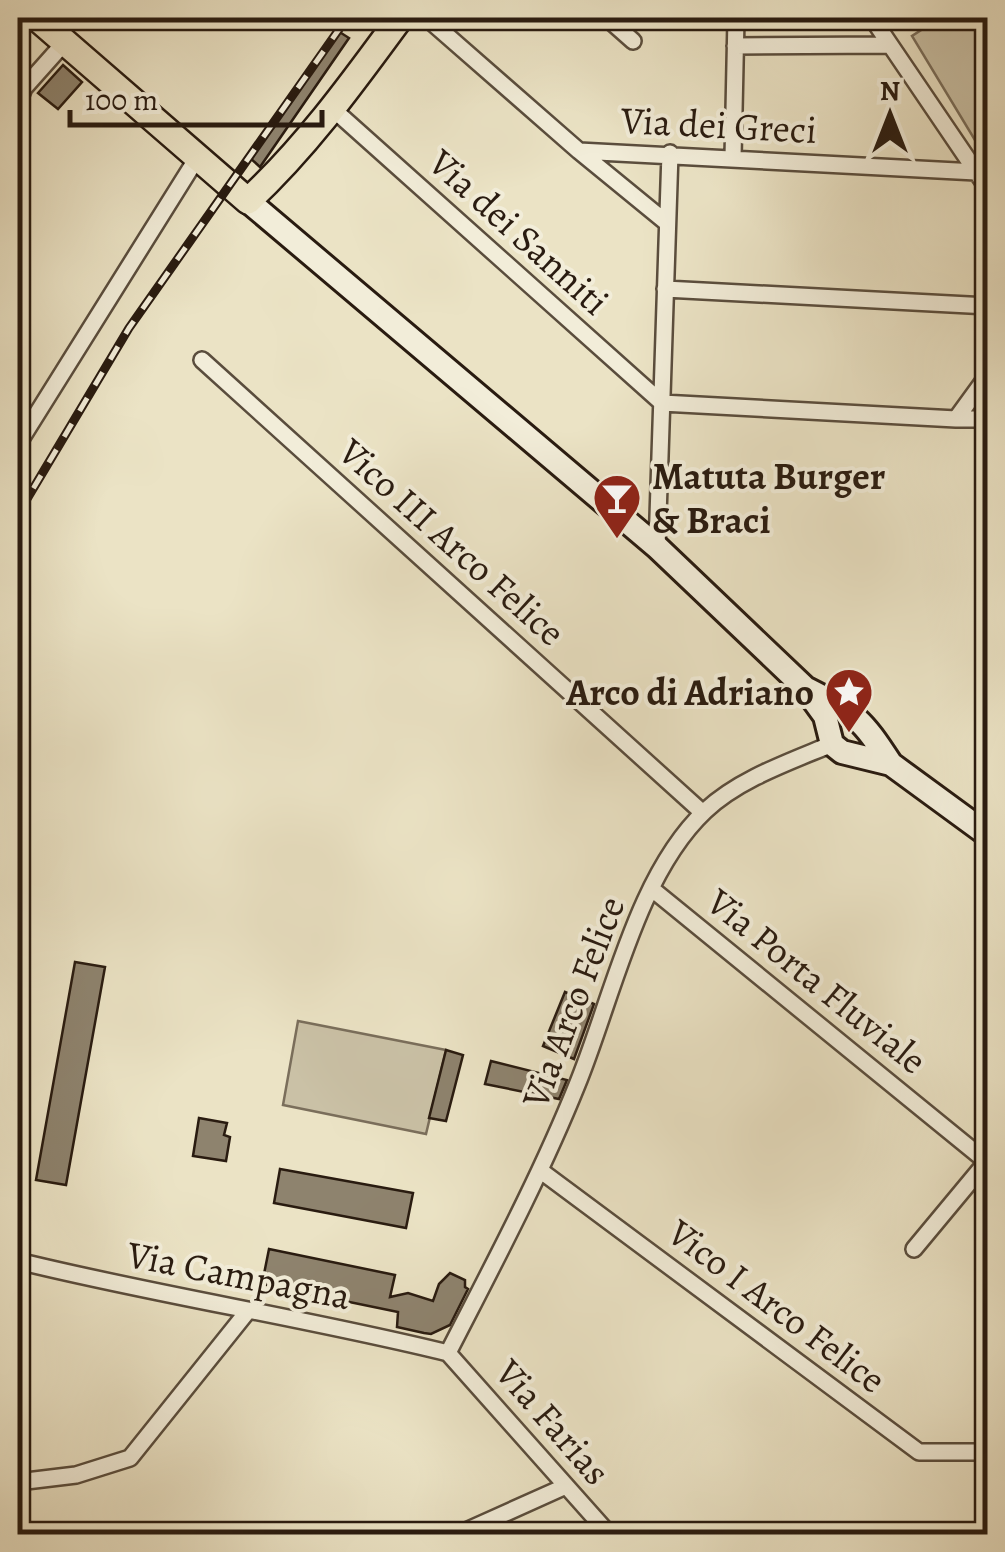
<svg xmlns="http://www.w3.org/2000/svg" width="1005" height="1552" viewBox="0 0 1005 1552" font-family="Alegreya,serif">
<rect width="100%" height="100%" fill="#ebe3c5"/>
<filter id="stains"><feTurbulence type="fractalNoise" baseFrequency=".002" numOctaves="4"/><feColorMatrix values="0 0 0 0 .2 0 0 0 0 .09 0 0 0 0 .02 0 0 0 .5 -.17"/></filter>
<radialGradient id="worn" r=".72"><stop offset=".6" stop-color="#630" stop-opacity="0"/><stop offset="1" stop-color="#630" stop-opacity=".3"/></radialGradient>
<path fill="#cac1a6" stroke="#7a6e5b" stroke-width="2.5" d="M940 18H987V160L912 36Z
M298 1021 446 1050 426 1134 283 1105Z"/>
<path fill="#8e836e" stroke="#291b10" stroke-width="2.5" d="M338 31 349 38 260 167 249 157Z
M63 65 82 82 58 109 38 93Z
M75 962 105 967 66 1185 36 1180Z
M565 992 594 1004 574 1059 543 1046Z
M446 1050 463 1055 446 1121 429 1118Z
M491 1061 567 1080 559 1099 485 1084Z
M199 1118 227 1123 224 1135 230 1137 226 1161 193 1156Z
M280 1169 413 1193 406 1228 274 1203Z
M269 1249 395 1275 390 1297 408 1293 433 1301 439 1284 450 1273 465 1280V1287L468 1289 450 1325 431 1334 424 1333 397 1327 398 1312 262 1284Z"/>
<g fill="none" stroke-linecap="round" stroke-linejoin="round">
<g stroke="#5a4d3d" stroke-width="20">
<path id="minor" d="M427 18 579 151 667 223
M607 18 633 41
M872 18 988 189
M735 46 890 45
M18 103 24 88 65 42
M333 109 662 403 956 419
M579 151 976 172
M733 157 736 18
M665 289 988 306
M202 360 703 813
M988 375 956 419H988
M18 444 197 158
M657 547 670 153
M652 889 987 1162
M541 1171 919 1452H988
M914 1249 988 1160
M18 1261C160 1296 306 1318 448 1353
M448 1353C493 1265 540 1177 577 1085 612 1000 637 875 705 811 739 779 789 762 832 744
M448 1353 609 1534
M18 1482 76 1475 130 1458 247 1312
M459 1534 566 1486"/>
</g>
<g stroke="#291b10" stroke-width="28">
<path id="secondary" d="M248 201 657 547 804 687 825 716 832 744 842 752 891 764 988 835
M807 689C856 714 861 718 891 764"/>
</g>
<g stroke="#291b10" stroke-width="30">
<path id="primary" d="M37 18 248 201C307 146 353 82 400 18"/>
</g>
<use href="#minor" stroke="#f2edd9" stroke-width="15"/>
<use href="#secondary" stroke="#f2edd9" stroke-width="22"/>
<use href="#primary" stroke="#ebe3c5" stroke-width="25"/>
<g stroke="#291b10" stroke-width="9">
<path id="rail" d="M18 514 129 328 347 18"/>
</g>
<use href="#rail" stroke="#f2edd9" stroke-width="5" stroke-dasharray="15" stroke-linecap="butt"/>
</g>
<defs>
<g id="bar-pin" transform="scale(2.5)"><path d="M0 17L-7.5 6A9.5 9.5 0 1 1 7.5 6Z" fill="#8f2418" stroke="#f2edd9"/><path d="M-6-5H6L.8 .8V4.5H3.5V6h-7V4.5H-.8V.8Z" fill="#fff"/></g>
<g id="sight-pin" transform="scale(2.5)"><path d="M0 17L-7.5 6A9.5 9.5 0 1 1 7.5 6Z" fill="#8f2418" stroke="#f2edd9"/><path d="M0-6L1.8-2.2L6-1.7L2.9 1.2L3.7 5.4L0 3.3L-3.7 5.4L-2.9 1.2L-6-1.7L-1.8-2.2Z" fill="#fff"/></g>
</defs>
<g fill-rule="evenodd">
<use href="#bar-pin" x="617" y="498"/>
<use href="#sight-pin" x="849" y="692"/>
</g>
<g text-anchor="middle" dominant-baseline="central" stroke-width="8" stroke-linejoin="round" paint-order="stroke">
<g font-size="38" fill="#291b10" stroke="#f2edd9">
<text transform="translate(719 125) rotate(3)">Via dei Greci</text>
<text transform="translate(519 232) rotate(42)">Via dei Sanniti</text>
<text transform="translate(452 542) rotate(42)">Vico III Arco Felice</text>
<text transform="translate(817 981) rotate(39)">Via Porta Fluviale</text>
<text transform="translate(573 1002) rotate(-69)">Via Arco Felice</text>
<text transform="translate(239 1275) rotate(11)">Via Campagna</text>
<text transform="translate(777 1306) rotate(37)">Vico I Arco Felice</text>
<text transform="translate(553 1422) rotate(49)">Via Farias</text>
</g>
<g font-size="38" font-weight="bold" fill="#291b10" stroke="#f2edd9" text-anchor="start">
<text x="652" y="476">Matuta Burger<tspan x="652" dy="44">&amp; Braci</tspan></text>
<text x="814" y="692" text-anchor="end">Arco di Adriano</text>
</g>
</g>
<rect width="1005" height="1552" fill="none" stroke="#ebe3c5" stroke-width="60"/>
<rect x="20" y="20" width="965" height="1512" fill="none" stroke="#291b10" stroke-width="5"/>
<rect x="30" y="30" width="945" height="1492" fill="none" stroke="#291b10" stroke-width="2.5"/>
<g transform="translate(890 115)" stroke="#f2edd9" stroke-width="8" paint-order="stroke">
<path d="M0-8L18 38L0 25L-18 38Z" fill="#291b10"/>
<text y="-15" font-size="28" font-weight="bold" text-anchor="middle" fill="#291b10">N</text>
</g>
<path d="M70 110v15h252v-15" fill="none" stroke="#291b10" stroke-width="5"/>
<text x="85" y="110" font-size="30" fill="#291b10" stroke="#f2edd9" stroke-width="8" paint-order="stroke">100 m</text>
<rect width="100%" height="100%" filter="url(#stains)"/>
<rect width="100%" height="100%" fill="url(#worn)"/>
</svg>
